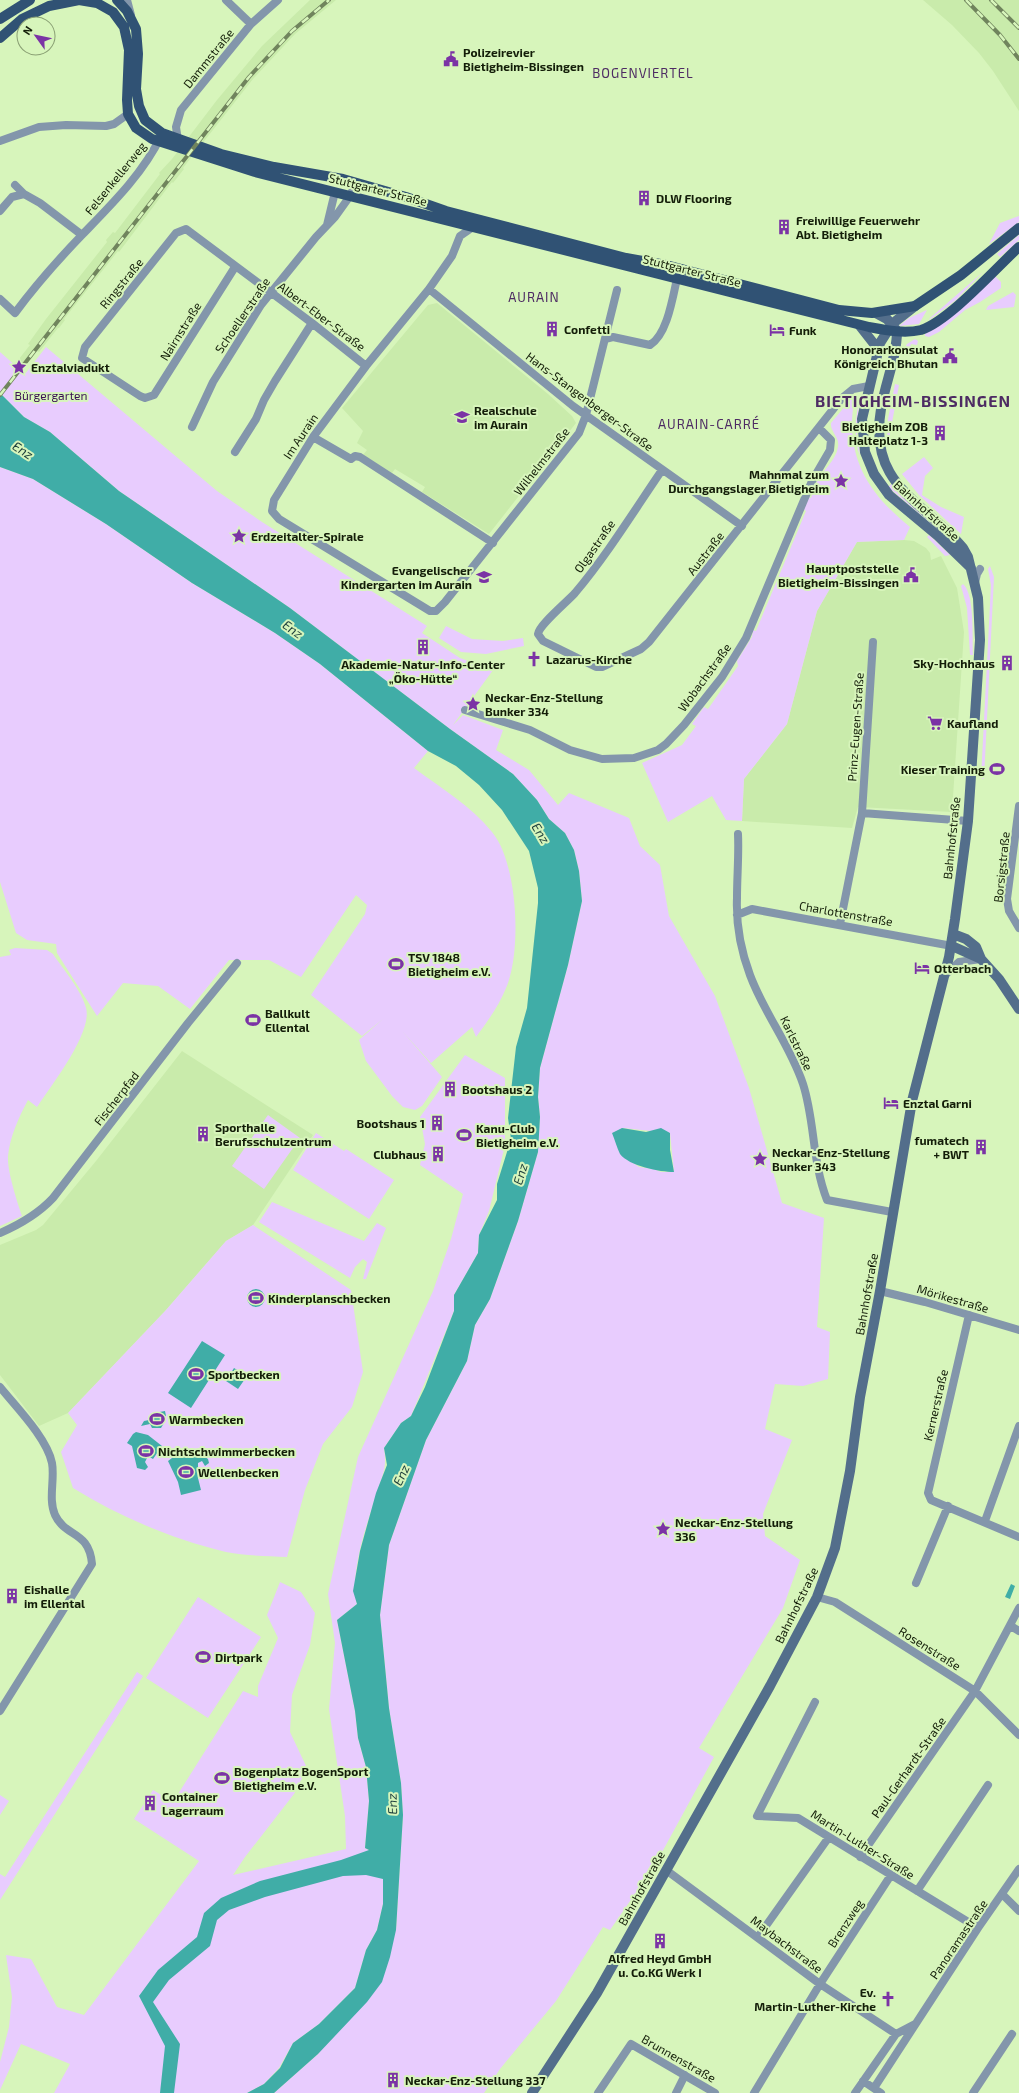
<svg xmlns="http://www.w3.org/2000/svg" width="1019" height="2093" viewBox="0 0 1019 2093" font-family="'Exo 2',sans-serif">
<rect width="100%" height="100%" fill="#d7f5bb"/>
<path fill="#c9ebab" d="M310 0H336L295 34 253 79 183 168 184 169 173 183 172 182 119 252 118 251 64 319 65 320 59 328H58L39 352 37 351 0 398V383L30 345 28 344 46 319 107 242 106 240 113 232 115 233 160 174 159 173 172 159 217 100 262 46Z
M923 0H1019V111L993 71 979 53 952 25Z
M437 303 548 394 572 416 576 423 489 534 422 492 425 487 395 469 392 473 363 455 367 450 357 443 363 431 342 408 428 305Z
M904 540 914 541 926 548 930 553 931 560 941 556 957 588 964 632 952 812 858 807 852 828 742 821 744 779 787 724 817 611 857 542Z
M182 1051 313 1135 253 1225 226 1241 166 1310 68 1413 39 1426 0 1375V1245L36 1230 43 1225 96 1161Z"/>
<path fill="#e8ccfe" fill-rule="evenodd" d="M1019 216V222L989 244 1000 223Z
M1019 235V240L1000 257 997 254Z
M983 272 956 300 929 320 930 318Z
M995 276 1001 282V288L980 302 965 310 939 332 929 337 925 336V334L944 322Z
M1013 292 1016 295 1014 307 986 310 988 306Z
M927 310 919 324 899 326 909 318Z
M915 339 918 341 917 345 911 344 908 353 903 351 907 344Z
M46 347 217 491 262 522 427 626 422 633 460 658 493 670 453 725 463 715 503 730 496 750 529 770 558 805 569 793 629 818 640 846 660 865 669 916 715 996 749 1088 782 1203 824 1218 817 1327 830 1332 828 1379 803 1386 775 1384 765 1429 792 1440 763 1514 765 1536 800 1560 783 1608 699 1748 714 1757 655 1865 610 1930 603 1927 556 2001 500 2069 484 2093H274L318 2054 396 1930 403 1815 401 1783 389 1708 380 1615 389 1545 426 1440 467 1361 475 1325 490 1299 518 1221 538 1152 540 1117 538 1097 540 1068 568 965 582 901 579 871 574 850 565 833 549 819 537 800 513 774 450 729 290 608 119 491 50 432 24 417 0 393V352L25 374ZM623 1128 670 1133 674 1172H661L654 1169 639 1167 621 1154Z
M895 384 899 385 889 439 887 442 888 419Z
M859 398 857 435 860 456C853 437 856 418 859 398Z
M851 399 854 401C845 457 868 493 910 527L904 540 857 542 817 611 787 724 744 779 742 821 726 820 712 796 668 822 642 763 682 745 696 726 692 724 704 707 708 709 738 666 737 661 752 637 753 630 756 631 806 511 803 509 808 497 811 498C813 492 815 486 818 480 824 469 836 460 838 447 840 437 830 432 831 423Z
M924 457 933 468 925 476 922 495 941 507 964 517 961 534 919 495 902 474Z
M0 467 33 479 106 524 192 583 275 633 320 664 428 751 414 768C441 788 471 806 492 832 518 863 522 952 506 988 499 1006 487 1022 476 1037L472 1027 431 1063 402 1031 442 1077 422 1106 415 1110 403 1107 392 1096 366 1061 359 1040 383 1019 362 1036 311 995 365 914 367 905 356 895 301 977 269 960H229L190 1009 158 986 123 983 97 1016 57 953 56 944 27 940 16 933 0 882Z
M892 484 906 500 959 547 888 487Z
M929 535 950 555 945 556 927 537Z
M990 566 994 577 984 779 981 778 991 585 988 569Z
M963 584C975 594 972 639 973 655H970L967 608 961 586Z
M446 626 472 639 503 641 523 638 524 646 486 654 461 652 439 638Z
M15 948 47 950 53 954C63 969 82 991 86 1008 93 1032 51 1086 37 1107L28 1100C19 1117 10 1136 8 1156 7 1171 17 1201 22 1216L0 1226V957L11 955 9 950Z
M465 1055 505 1078V1145L489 1211 479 1235 478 1253 454 1295V1311L411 1416 401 1423 384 1448C387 1469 383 1473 377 1493 367 1523 349 1574 357 1604L337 1620 355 1711 358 1738 366 1767 369 1801 365 1848 369 1850 383 1879V1904L377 1930 366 1950 355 1988 319 2024 293 2043 279 2068 264 2084 247 2093H54L70 2064 21 2044 0 2090V2062L9 2027 12 1997 6 1955 31 1959 57 2007 84 2015 199 1861 134 1819 153 1790 173 1802 243 1691 258 1697V1686L278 1638 267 1615 280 1582 301 1592 315 1613 310 1645 292 1695 290 1732 307 1768 294 1794 245 1857 233 1875 346 1849 345 1816 329 1709 335 1643 328 1594 358 1457 433 1291 451 1239 463 1194 420 1165 425 1144 420 1117Z
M268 1115 300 1138 264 1189 232 1166Z
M316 1133 344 1151 346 1149 394 1180 369 1219 293 1170Z
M272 1202 364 1241 377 1223 386 1228 366 1279H363L367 1262 363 1259 355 1267 350 1278 259 1222Z
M253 1225 351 1290 363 1372 352 1407 323 1444 305 1490 287 1557C268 1556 246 1556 226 1552 172 1539 120 1517 73 1488L61 1452 77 1425 68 1413 166 1310 226 1241Z
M198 1597 261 1637 208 1718 146 1678Z
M137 1672 143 1676 0 1900V1874L5 1877Z
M0 1795 9 1801 0 1815Z"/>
<path fill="#40ada7" d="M0 393 24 417 50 432 119 491 290 608 450 729 513 774 537 800 549 819 565 833 574 850 579 871 582 901 568 965 540 1068 538 1097 540 1117 538 1152 518 1221 490 1299 475 1325 467 1361 426 1440 389 1545 380 1615 389 1708 401 1783 403 1815 396 1930 390 1957 382 1982 367 2002 318 2054 274 2093H247L264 2084 280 2068 293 2043 319 2024 355 1988 366 1950 377 1930 383 1904V1879L366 1875 343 1876 265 1897 229 1910 217 1920 210 1946 169 1980 153 2002 180 2044 174 2093H160L165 2046 139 1996 158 1970 197 1937 204 1913 221 1898 260 1881 341 1860 369 1850 365 1848 369 1801 366 1767 358 1738 355 1711 337 1620 357 1604 353 1591 360 1551 376 1493 387 1465 384 1448 401 1423 411 1416 425 1387 454 1311V1295L478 1253 479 1235 497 1200V1184L511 1139 508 1118 516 1047 527 1008 538 903V888L529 851 502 810 479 785 456 766 428 751 320 664 275 633 192 583 106 524 33 479 0 467Z
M622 1128 646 1132 661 1128 670 1133V1150L674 1172C660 1172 629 1166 620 1154 617 1148 615 1140 612 1133Z
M247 1298a9 9 0 1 1 18 0a9 9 0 1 1-18 0Z
M202 1341 225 1355 191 1408 168 1393Z
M234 1368 247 1376 238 1389 226 1381Z
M165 1411 166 1416 163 1417 164 1423 161 1428H152L150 1424 141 1426 144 1421 149 1420 154 1413Z
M136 1432 148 1435 162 1446 153 1459 148 1456 145 1462 148 1467 145 1470 137 1468 132 1446 127 1443 133 1434Z
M188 1451 199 1453 208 1459 209 1463 205 1466 202 1461 198 1463V1478L201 1490 181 1495 178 1482 168 1461 176 1455Z
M1011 1584 1015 1586 1010 1599 1005 1597Z"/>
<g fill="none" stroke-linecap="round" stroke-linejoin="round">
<path stroke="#8396ab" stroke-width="8" d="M127 0 131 15
M226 0 251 24
M178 140 176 127 181 110 251 24 278 0
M0 141 39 127 66 125 106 126 114 124 128 114
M15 185 24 194
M0 211 12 197 24 194 40 203 82 235
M327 225 335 192
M473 227 460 236 452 256 429 289 366 366 313 437 274 500 272 511 279 519 430 611H436L445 602 579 433 586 415 617 290
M235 267 154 395 145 398 140 396 82 358 85 347 176 233 186 229 312 323 366 366
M429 289 573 406 742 526
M0 299 15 313C35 286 57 261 81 236 110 206 143 174 161 136
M605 339 613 337 650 345C668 334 673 295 678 274
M192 427 213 382 261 305 316 237 335 217 350 196 356 183
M313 437 351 459 355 456 360 457 493 543
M235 452 256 419 264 400 275 381 312 323
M662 470C634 511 607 555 575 593 567 602 539 625 538 634L543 641 596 667H602L641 649 649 642 842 398 853 389 869 386
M975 583 977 574 980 569
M465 710 530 730 570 750 602 759 634 758 658 750 666 744 684 725 722 677 746 638 812 481 830 450 831 440 819 428
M1019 806 1007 899 1009 911 1019 928
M862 813 968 821
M738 834C739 855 737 876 737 898 736 923 741 951 750 975 764 1013 790 1045 803 1084 815 1121 812 1162 827 1200L892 1212
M737 915 752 909 952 946
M840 924 862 813 873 642
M945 975 959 962 981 959
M0 1233C21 1224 38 1214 53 1198L188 1023 237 963
M880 1291 925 1302 1019 1330
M969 1315 928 1493 931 1500 1019 1537
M0 1387C16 1407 47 1438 52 1463 55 1479 48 1499 55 1515 66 1538 89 1530 92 1564L0 1711
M985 1521 1019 1426
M916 1583 948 1506
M817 1597 835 1602 975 1691 1019 1735
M1011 1626 1019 1631
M815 1702 757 1816 798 1818 978 1928
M860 1857 975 1691 1019 1608
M666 1870 820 1984 896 2034
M917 1891 988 1785
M1002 1894 1019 1911
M758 1937 829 1837
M863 2081 881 2093
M874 2088 978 1928 1019 1869
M598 2093 631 2044 715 2093
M676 2093 685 2075
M754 2093 820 1984 891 1875
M855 2093 896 2034 915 2024
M973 2093 1012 2034"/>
<path stroke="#536e8b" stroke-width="10" d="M915 306 892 324 880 343 862 419 865 452 874 474 889 495 938 536 971 568
M860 326 878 349
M953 934 966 939 976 947 981 959 999 979 1019 1009
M952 946 981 959
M532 2093 597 1993 770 1686 817 1597 835 1548 850 1471 860 1397 880 1291 912 1101 949 957 955 919 968 821 980 640 978 598 968 557 963 548C923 500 868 486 881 409 885 383 897 357 897 331L887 319 876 313"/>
<path stroke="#305274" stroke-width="10" d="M117 0 127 11 136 29 138 54 136 89 139 106 145 120 162 133 221 154 274 167 343 179 406 197 446 211 626 258 666 265 839 310 872 313 915 306 961 275 1019 228
M0 19 30 0
M0 38 22 19 49 6 79 0 97 3 113 12 124 27 129 50 127 100 128 114 136 128 152 139 255 172 869 327C885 330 904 334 921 330 949 321 995 269 1019 247"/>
<g stroke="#70845d" stroke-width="4">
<path id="rail" d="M966 0 1000 35 1019 59
M991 0 1019 28
M0 395 249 77 292 31 329 0"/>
</g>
<use href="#rail" stroke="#d7f5bb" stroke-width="2.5" stroke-dasharray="8" stroke-linecap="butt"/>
</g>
<defs>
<g id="civic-bare" transform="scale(1.2)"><path d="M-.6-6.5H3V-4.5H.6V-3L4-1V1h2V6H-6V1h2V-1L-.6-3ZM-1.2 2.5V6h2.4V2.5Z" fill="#7b33a5" stroke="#d7f5bb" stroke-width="2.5" paint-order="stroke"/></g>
<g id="building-bare" transform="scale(1.2)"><path d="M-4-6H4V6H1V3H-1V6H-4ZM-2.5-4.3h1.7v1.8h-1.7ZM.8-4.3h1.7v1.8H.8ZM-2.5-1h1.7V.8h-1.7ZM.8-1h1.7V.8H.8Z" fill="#7b33a5" stroke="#d7f5bb" stroke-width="2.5" paint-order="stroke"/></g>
<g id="hotel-bare" transform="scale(1.2)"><path d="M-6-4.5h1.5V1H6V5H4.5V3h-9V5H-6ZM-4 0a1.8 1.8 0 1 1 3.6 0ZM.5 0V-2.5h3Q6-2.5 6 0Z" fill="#7b33a5" stroke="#d7f5bb" stroke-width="2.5" paint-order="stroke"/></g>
<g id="sight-bare" transform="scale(1.2)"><path d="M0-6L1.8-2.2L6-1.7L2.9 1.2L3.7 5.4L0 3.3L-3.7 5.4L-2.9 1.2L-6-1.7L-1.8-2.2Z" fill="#7b33a5" stroke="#d7f5bb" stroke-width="2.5" paint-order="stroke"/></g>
<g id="school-bare" transform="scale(1.2)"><path d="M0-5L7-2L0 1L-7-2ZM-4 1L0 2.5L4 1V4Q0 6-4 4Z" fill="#7b33a5" stroke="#d7f5bb" stroke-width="2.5" paint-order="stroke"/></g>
<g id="church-bare" transform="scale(1.2)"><path d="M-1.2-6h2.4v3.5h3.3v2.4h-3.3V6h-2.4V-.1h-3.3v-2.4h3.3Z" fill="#7b33a5" stroke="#d7f5bb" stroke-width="2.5" paint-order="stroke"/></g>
<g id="supermarket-bare" transform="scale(1.2)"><path d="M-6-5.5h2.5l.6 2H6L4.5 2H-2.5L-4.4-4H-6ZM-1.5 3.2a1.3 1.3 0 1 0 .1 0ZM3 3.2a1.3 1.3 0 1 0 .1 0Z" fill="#7b33a5" stroke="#d7f5bb" stroke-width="2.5" paint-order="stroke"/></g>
<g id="stadium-bare" transform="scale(1.2)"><path d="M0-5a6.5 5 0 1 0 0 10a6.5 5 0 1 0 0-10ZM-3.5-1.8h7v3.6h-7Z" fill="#7b33a5" stroke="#d7f5bb" stroke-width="2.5" paint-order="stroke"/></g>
</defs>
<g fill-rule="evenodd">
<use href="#civic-bare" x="451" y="59"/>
<use href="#building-bare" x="644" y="198"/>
<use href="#building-bare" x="784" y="227"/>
<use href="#building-bare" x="552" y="329"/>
<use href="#hotel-bare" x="777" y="330"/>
<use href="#civic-bare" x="950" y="356"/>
<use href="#sight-bare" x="19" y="367"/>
<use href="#school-bare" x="462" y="417"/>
<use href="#building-bare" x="940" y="433"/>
<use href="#sight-bare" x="841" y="481"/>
<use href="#sight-bare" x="239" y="536"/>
<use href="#civic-bare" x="911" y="575"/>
<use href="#school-bare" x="484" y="577"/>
<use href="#building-bare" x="423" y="647"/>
<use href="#church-bare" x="534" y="659"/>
<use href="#building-bare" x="1007" y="663"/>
<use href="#sight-bare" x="473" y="704"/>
<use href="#supermarket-bare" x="935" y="723"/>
<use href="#stadium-bare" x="997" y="769"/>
<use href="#stadium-bare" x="396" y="964"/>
<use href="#hotel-bare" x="922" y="968"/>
<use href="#stadium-bare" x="253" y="1020"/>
<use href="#building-bare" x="450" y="1089"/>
<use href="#hotel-bare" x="891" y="1103"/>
<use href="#building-bare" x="437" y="1123"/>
<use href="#building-bare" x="203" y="1134"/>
<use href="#stadium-bare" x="464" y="1135"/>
<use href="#building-bare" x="981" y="1147"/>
<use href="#building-bare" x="438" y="1154"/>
<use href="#sight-bare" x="760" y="1159"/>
<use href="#stadium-bare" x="256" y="1298"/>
<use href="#stadium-bare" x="196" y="1374"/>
<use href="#stadium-bare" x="157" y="1419"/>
<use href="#stadium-bare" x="146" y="1451"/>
<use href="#stadium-bare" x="186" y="1472"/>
<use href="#sight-bare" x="663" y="1529"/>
<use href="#building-bare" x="12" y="1596"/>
<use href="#stadium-bare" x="203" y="1657"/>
<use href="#stadium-bare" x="222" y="1778"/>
<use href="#building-bare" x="150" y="1803"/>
<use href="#building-bare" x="660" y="1941"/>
<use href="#church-bare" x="888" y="1999"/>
<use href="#building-bare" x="393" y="2080"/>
</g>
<g text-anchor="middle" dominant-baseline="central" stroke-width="4" stroke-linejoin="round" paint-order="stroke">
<g font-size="12" font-weight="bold" fill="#131d08" stroke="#d7f5bb" text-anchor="start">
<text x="463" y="52">Polizeirevier<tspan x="463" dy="14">Bietigheim-Bissingen</tspan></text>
<text x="656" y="198">DLW Flooring</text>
<text x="796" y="220">Freiwillige Feuerwehr<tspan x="796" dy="14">Abt. Bietigheim</tspan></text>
<text x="564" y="329">Confetti</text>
<text x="789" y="330">Funk</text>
<text x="938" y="349" text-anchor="end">Honorarkonsulat<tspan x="938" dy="14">Königreich Bhutan</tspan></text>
<text x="31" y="367">Enztalviadukt</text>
<text x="474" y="410">Realschule<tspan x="474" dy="14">im Aurain</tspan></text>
<text x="928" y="426" text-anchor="end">Bietigheim ZOB<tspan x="928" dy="14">Halteplatz 1-3</tspan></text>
<text x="829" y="474" text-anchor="end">Mahnmal zum<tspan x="829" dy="14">Durchgangslager Bietigheim</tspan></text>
<text x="251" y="536">Erdzeitalter-Spirale</text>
<text x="899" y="568" text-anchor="end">Hauptpoststelle<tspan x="899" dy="14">Bietigheim-Bissingen</tspan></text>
<text x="472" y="570" text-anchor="end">Evangelischer<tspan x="472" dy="14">Kindergarten im Aurain</tspan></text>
<text x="546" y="659">Lazarus-Kirche</text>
<text x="995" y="663" text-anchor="end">Sky-Hochhaus</text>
<text x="423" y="664" text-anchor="middle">Akademie-Natur-Info-Center<tspan x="423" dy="14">„Öko-Hütte“</tspan></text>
<text x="485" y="697">Neckar-Enz-Stellung<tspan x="485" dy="14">Bunker 334</tspan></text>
<text x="947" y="723">Kaufland</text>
<text x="985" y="769" text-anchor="end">Kieser Training</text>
<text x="408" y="957">TSV 1848<tspan x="408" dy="14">Bietigheim e.V.</tspan></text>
<text x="934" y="968">Otterbach</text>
<text x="265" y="1013">Ballkult<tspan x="265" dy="14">Ellental</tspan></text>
<text x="462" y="1089">Bootshaus 2</text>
<text x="903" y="1103">Enztal Garni</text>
<text x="425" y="1123" text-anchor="end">Bootshaus 1</text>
<text x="215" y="1127">Sporthalle<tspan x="215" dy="14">Berufsschulzentrum</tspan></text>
<text x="476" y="1128">Kanu-Club<tspan x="476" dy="14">Bietigheim e.V.</tspan></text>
<text x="969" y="1140" text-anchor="end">fumatech<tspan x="969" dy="14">+ BWT</tspan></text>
<text x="772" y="1152">Neckar-Enz-Stellung<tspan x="772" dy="14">Bunker 343</tspan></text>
<text x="426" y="1154" text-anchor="end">Clubhaus</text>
<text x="268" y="1298">Kinderplanschbecken</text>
<text x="208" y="1374">Sportbecken</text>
<text x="169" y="1419">Warmbecken</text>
<text x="158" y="1451">Nichtschwimmerbecken</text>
<text x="198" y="1472">Wellenbecken</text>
<text x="675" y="1522">Neckar-Enz-Stellung<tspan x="675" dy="14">336</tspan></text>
<text x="24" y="1589">Eishalle<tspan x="24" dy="14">im Ellental</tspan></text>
<text x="215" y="1657">Dirtpark</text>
<text x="234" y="1771">Bogenplatz BogenSport<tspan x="234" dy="14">Bietigheim e.V.</tspan></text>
<text x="162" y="1796">Container<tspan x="162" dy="14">Lagerraum</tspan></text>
<text x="660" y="1958" text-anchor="middle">Alfred Heyd GmbH<tspan x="660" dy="14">u. Co.KG Werk I</tspan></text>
<text x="876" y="1992" text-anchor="end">Ev.<tspan x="876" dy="14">Martin-Luther-Kirche</tspan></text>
<text x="405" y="2080">Neckar-Enz-Stellung 337</text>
</g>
<g font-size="12" fill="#131d08" stroke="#d7f5bb">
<text transform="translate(208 58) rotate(-51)">Dammstraße</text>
<text transform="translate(115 178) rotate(-51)">Felsenkellerweg</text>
<text transform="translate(378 189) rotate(14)">Stuttgarter Straße</text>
<text transform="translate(692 270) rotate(14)">Stuttgarter Straße</text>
<text transform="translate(121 283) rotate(-51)">Ringstraße</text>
<text transform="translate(242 315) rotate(-56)">Schoellerstraße</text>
<text transform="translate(322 316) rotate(37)">Albert-Eber-Straße</text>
<text transform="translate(180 331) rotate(-58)">Nairnstraße</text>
<text transform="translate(590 401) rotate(37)">Hans-Stangenberger-Straße</text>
<text transform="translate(300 436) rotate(-56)">Im Aurain</text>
<text transform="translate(541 461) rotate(-52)">Wilhelmstraße</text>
<text transform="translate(927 510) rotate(42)">Bahnhofstraße</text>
<text transform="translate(594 546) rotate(-55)">Olgastraße</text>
<text transform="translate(705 553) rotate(-52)">Austraße</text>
<text transform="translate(704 677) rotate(-54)">Wobachstraße</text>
<text transform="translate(855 727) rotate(-86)">Prinz-Eugen-Straße</text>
<text transform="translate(951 838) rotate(-84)">Bahnhofstraße</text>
<text transform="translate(1001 867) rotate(-84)">Borsigstraße</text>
<text transform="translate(846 913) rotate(10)">Charlottenstraße</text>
<text transform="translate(797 1043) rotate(64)">Karlstraße</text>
<text transform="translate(116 1098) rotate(-52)">Fischerpfad</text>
<text transform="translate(866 1294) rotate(-80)">Bahnhofstraße</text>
<text transform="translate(953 1298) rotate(16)">Mörikestraße</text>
<text transform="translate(935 1405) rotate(-77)">Kernerstraße</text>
<text transform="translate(796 1605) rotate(-64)">Bahnhofstraße</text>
<text transform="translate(930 1648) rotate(32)">Rosenstraße</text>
<text transform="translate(908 1767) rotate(-55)">Paul-Gerhardt-Straße</text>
<text transform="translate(863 1844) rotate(32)">Martin-Luther-Straße</text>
<text transform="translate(641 1888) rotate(-61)">Bahnhofstraße</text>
<text transform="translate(845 1923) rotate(-57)">Brenzweg</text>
<text transform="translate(958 1939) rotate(-56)">Panoramastraße</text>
<text transform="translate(787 1944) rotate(37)">Maybachstraße</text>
<text transform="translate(679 2058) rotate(30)">Brunnenstraße</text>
</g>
<g font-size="12" fill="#3b1153" stroke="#d7f5bb">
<text x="51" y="395">Bürgergarten</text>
</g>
<g font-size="13" letter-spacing="1" fill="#4d2b63" stroke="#d7f5bb">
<text x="643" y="73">BOGENVIERTEL</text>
<text x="534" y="297">AURAIN</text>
<text x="709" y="424">AURAIN-CARRÉ</text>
</g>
<g font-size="13" font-style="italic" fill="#1c3d3b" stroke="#d7f5bb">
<text transform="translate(23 450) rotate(33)">Enz</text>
<text transform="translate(293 629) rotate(35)">Enz</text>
<text transform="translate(541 833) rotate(58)">Enz</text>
<text transform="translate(520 1174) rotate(-73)">Enz</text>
<text transform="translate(401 1475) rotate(-65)">Enz</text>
<text transform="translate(392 1804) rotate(-92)">Enz</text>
</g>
<g font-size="16" font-weight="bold" letter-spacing="1" fill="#4d2b63" stroke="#d7f5bb">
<text x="913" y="400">BIETIGHEIM-BISSINGEN</text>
</g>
</g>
<g transform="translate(36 36) rotate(303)"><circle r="19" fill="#d7f5bb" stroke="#899f73"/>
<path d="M0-3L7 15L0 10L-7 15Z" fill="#7b33a5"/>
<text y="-6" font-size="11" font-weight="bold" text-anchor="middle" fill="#131d08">N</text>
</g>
</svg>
